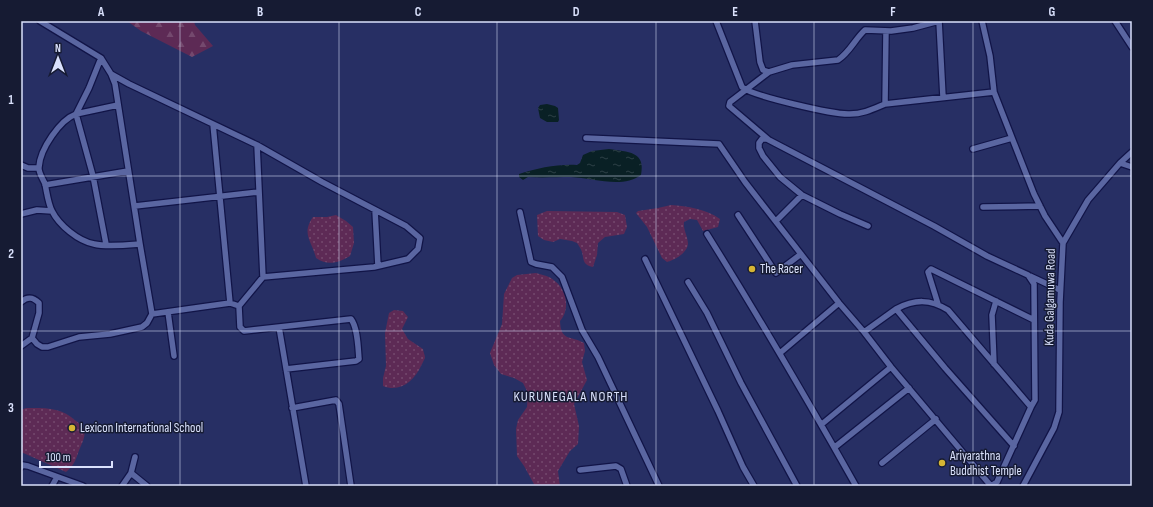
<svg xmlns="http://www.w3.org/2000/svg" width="1153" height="507" viewBox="0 0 1153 507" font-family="'Sofia Sans Condensed',sans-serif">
<defs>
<pattern id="grass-dots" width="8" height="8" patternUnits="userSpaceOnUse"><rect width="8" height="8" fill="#5d2a55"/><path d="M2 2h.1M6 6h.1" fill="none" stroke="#74496e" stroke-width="1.8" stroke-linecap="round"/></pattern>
<pattern id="forest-firs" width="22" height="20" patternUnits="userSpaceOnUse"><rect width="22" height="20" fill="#5d2a55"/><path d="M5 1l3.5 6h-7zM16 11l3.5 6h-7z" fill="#74496e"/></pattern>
<pattern id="water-ripples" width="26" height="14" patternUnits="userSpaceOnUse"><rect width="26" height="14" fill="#092025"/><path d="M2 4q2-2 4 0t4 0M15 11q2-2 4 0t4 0" fill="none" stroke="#2c4046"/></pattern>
</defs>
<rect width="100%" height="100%" fill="#272f64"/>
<path fill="url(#grass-dots)" d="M671 205C687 206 706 209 720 219L718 227 703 231 697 220 690 219 684 222C683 230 688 236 688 244 687 253 675 260 667 262L662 258 647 227 636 213 638 211 658 208Z
M547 211 617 212 625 215 627 227 624 234 605 237 598 243 597 255 593 267C583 265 584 261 582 252 581 249 579 246 577 243L572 241 560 239 553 242 544 240 538 236 537 215Z
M336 215 346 221 353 227 354 243 350 256C338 263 328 266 316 258 312 241 301 234 313 217H327Z
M536 273C543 275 550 276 556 282 567 291 570 310 560 321 561 342 570 335 584 343L585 351 582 362 587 380 574 404 579 426 578 444 570 451 558 471 560 486H535L524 466 517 456 516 429 518 420 527 407 528 393 523 383 514 378 501 374 494 365 490 353 502 324 504 294 512 278 517 275Z
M394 310 403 311 408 317 402 329 408 339 423 349C423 351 425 355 425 358 424 360 422 364 421 366 414 381 400 393 383 386V378L386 366 385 333 389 313Z
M26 408C46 408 61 407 76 421 79 423 83 427 84 430 86 436 82 443 80 448 76 458 75 465 66 472L21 452V410Z"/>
<path fill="url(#forest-firs)" d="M127 21H194L195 25 213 46 192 57 141 31Z"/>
<path fill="url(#water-ripples)" d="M547 104 555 106 558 108 559 120 558 122H547L540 118 538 108 540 105Z
M609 149C628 152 646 151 641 175 623 189 592 178 571 177 557 177 542 178 528 177L523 180 519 177V174C538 168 557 164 577 165L580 163 583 155 592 151Z"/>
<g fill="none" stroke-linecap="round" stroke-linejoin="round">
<g stroke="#111447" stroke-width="8">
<path id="minor" d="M716 21 742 87C752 96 835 115 850 114 863 114 873 109 885 104L994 92
M755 21 760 62 763 70 769 72 792 65 838 60C850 52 855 39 865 30L891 31 913 28 939 21
M939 21 943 97
M982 21 990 56 994 92 1034 194 1045 216 1063 243 1060 302 1059 412 1054 428 1023 486
M1115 21 1132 47
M101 58 89 88 76 114C60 120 40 149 39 167 38 172 43 179 45 184 47 193 48 203 52 211 59 225 78 241 94 244 106 247 127 245 140 244
M769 72 730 102 729 106 769 140
M111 74 129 84 257 145 322 182 406 226 420 238 418 249 408 259 374 267 263 277 239 306 230 303 152 314
M885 104 886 31
M213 124 230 303
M586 138 719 144 745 182 839 303 864 332 891 367 991 486 997 482 1031 407 948 310C930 299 915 299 896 309
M257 145 263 277
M973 149 1012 138
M1120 163 1132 167
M21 165 28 168H38
M45 185 128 171
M135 206 259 192
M983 207 1040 206
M375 210 378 266
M520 212 531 262 536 264 552 267 562 277 582 330 598 357 659 486
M21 214 37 210 52 211
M738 215 776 273 801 254
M776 221 802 195
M868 226 840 214 802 195 780 177 763 156 759 148V143L762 139H767L934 226 987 256 1028 275 1034 284 1035 400 1031 407
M707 234C759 317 808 401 856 486
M1063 243 1088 200 1120 163 1132 152
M106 244 93 176 76 114 118 105
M645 259 718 411 743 467 754 486
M1030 276 1060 290
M688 282 707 313 741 383 797 486
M21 302C28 296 33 297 39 303V313L32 338 21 346
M938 304 928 272 931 269 1034 320
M239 306 240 327 244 331 279 327 306 486
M168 312 174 356
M279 327 351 319C358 328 358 349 359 359L356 361 286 369
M864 332 896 309 945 368 1014 446
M32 338 37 344 42 347H48L79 337 110 334 142 327 147 323 152 314 140 244 115 84 111 74 101 58 40 21
M780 353 839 303
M994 364 992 315 996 301
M292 408 336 400 339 404 351 486
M822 424 891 367
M835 447 909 388
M882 463 936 419
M21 467 22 465 28 466 83 486
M580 470 616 466 621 469 627 486
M131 473 147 486
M52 486 57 477
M122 486 131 473 135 457"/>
</g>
<use href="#minor" stroke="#5a66a1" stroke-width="5.5"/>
</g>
<path fill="none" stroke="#dae1fc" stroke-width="1" stroke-opacity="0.55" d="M180 21V486M339 21V486M497 21V486M656 21V486M814 21V486M973 21V486M21 176H1132M21 331H1132"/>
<g fill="#d6b534" stroke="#161b33" stroke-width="1.5">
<circle cx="752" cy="269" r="4"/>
<circle cx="72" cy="428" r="4"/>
<circle cx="942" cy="463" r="4"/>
</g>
<g text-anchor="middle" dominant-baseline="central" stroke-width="3" stroke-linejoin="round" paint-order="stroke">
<g font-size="13" fill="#dae1fc" stroke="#161b33" text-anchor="start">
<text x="760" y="269">The Racer</text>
<text x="80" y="428">Lexicon International School</text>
<text x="950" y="456">Ariyarathna<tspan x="950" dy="15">Buddhist Temple</tspan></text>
</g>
<g font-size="13" fill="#dae1fc" stroke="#161b33">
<text transform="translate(1050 297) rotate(-89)">Kuda Galgamuwa Road</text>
</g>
<g font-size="14" letter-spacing="1" fill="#dae1fc" stroke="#161b33">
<text x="571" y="396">KURUNEGALA NORTH</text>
</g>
</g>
<rect width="1153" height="507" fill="none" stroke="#161b33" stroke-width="44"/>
<g transform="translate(58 58)" stroke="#161b33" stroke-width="3" paint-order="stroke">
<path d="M0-3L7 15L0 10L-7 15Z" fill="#dae1fc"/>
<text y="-6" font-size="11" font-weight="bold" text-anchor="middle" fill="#dae1fc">N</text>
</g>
<path d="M40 461v6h72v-6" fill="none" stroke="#dae1fc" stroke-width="2"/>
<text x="46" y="461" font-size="12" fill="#dae1fc" stroke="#161b33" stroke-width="3" paint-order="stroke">100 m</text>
<rect x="22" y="22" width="1109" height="463" fill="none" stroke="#dae1fc" stroke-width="1.5"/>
<g font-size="13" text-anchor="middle" font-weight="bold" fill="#dae1fc">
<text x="101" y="16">A</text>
<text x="260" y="16">B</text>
<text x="418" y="16">C</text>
<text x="576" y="16">D</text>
<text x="735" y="16">E</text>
<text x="893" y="16">F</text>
<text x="1052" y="16">G</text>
<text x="11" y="104">1</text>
<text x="11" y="258">2</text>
<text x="11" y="412">3</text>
</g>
</svg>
